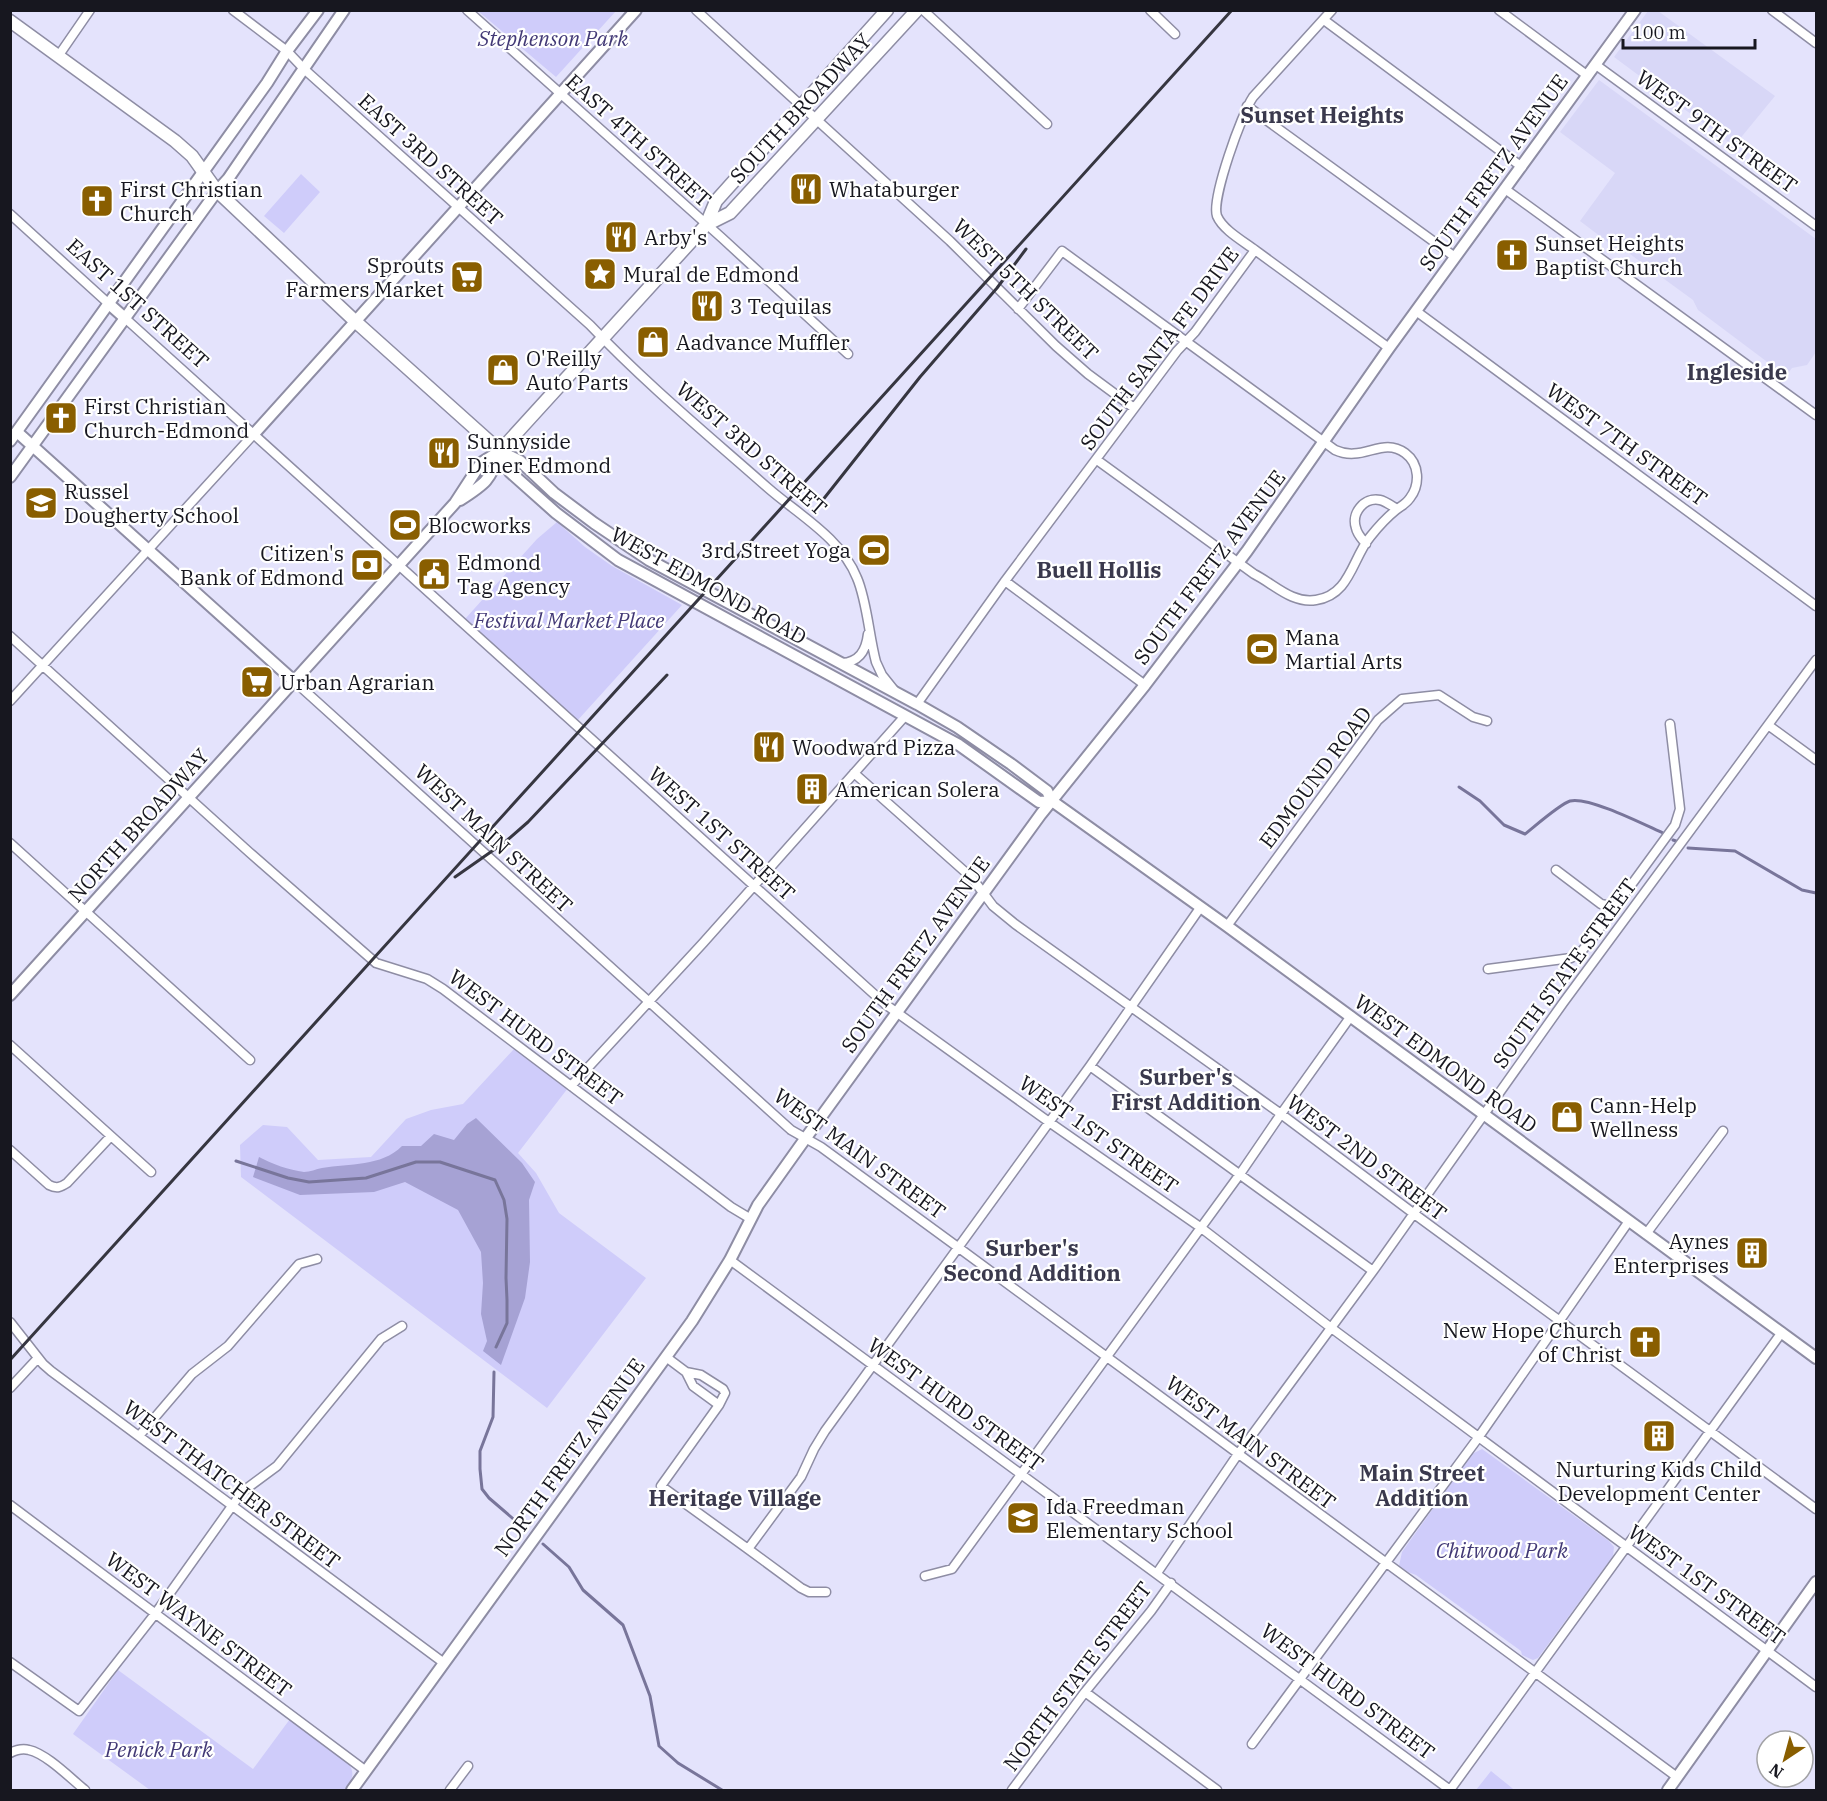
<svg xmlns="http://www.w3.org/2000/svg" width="1827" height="1801" viewBox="0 0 1827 1801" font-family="'IBM Plex Serif',serif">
<rect width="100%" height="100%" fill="#e4e3fc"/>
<path fill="#d8d7f7" d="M1648 11H1658L1775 96 1734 146 1614 57Z
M1599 80 1816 239V352L1807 365 1792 368 1786 376 1698 310 1693 300 1619 246 1609 243 1580 221 1615 173 1560 132Z"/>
<path fill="#cfccfa" d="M478 11H616L556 77Z
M301 174 320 192 284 233 264 216Z
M557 522 585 547 612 566 682 605 577 721 465 619 537 539Z
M514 1049 568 1088 518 1153 536 1173 559 1213 646 1278 547 1408 241 1177 240 1145 263 1125 287 1127 318 1160 371 1157 406 1119 431 1110 463 1104Z
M1482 1449 1609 1541 1614 1547 1613 1556 1538 1658 1533 1660 1522 1655 1521 1651 1416 1575 1408 1572 1399 1566 1402 1552 1472 1454Z
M118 1670 253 1769 290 1719 349 1764C356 1775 351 1781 344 1790H150L73 1734Z
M1491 1771 1512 1788 1514 1790H1476Z"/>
<path fill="#a6a2d4" d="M476 1118 522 1163 535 1182 529 1200 530 1262 525 1298 501 1365 483 1351 487 1341 481 1314 483 1283 481 1252 458 1210 405 1182 374 1192 300 1195 253 1177 259 1157C272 1164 289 1170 304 1172 310 1172 316 1169 322 1168 350 1163 381 1167 402 1146H421L434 1134 454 1140 467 1124Z"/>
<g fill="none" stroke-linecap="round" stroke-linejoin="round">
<path stroke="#78759a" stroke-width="3" d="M1459 787 1480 801 1504 825 1525 834C1534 827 1560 804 1570 801 1588 796 1645 825 1663 833
M1673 840 1676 841
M1688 848 1735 851 1802 890 1816 893
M236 1161 288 1178 309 1182 366 1178 416 1162H440L495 1180 504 1200 507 1219 506 1278 507 1300V1323L496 1347
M494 1372 493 1417 480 1451V1469L482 1489 489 1498 525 1529
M543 1544 569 1567 583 1590 623 1625 650 1696 659 1746 678 1763 722 1790"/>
<g stroke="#8e8da4" stroke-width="11">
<path id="minor" d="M233 10 287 51 304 69 590 325C645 383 708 435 768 488 799 515 841 538 857 578 867 601 869 636 876 662L882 675 894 690
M467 10 722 238 848 354
M696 10 950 241 1056 346 1088 374 1134 408
M923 10 1047 124
M1150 10 1175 34
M1499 10 1588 76
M1772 10 1816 43
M1324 20 1522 167
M59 55 90 10
M1596 65 1816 226
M1247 106 1455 257
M1505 189 1816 415
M10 214 109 304
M1255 250 1389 348
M1018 309 1062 251 1335 450C1363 463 1382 436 1405 453 1420 464 1420 485 1410 498 1406 504 1401 506 1396 510 1386 518 1378 527 1370 537 1352 559 1350 595 1316 600 1292 604 1274 584 1254 574L1097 460
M1416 311 1816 606
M126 319 885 1004 1049 1122 1200 1227 1330 1327 1816 1687
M1366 544C1362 539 1357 534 1356 528 1351 513 1364 497 1380 500 1385 501 1392 506 1397 509
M1005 581 1145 685
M10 636 249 852 376 963 427 979 443 989 731 1207 751 1219
M842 663C859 662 866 651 868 634
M294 681C459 832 625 981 791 1130L821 1147 959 1248 1677 1777
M10 701 253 435
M917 704 1005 581 1177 351 1195 332 1255 250C1243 241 1223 230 1217 216 1211 199 1242 113 1253 97L1332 10
M1768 725 1816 760
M854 773 972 878 993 906 1015 924 1281 1114 1413 1213 1816 1509
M10 843 250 1060
M1556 870 1601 904 1615 907
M1227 926 1378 720 1402 699 1439 695 1473 717 1487 721
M1488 969 1571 958 1580 953 1591 940 1675 825 1680 809 1670 724
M10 1045 151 1172
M1090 1066 1373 1271
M571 1086 703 943 905 716
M10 1150 49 1185C57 1189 61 1187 67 1183L111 1136
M1646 1234 1723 1131
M730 1260 1450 1790
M10 1322 43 1364 51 1371 444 1663
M666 1357 686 1372 701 1375 723 1389 725 1393 719 1405 661 1486 748 1549
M686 1372 693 1386 719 1405
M10 1388 38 1358
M139 1436 192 1374 228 1346 299 1264 317 1259
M10 1505 366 1771
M1157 1573 1238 1454 1373 1271 1563 1003 1816 660
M925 1576 952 1569 1240 1174 1281 1114 1351 1016
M826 1592H809L801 1588 748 1549 801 1477 814 1449 825 1431 1090 1066 1200 908
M10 1662 79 1711 155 1614 242 1492 277 1466 381 1339 402 1326
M1085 1692 1217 1790
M1252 1744 1478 1438 1629 1221
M10 1753C16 1750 22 1748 29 1750 47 1754 71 1779 85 1790
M450 1790 468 1766
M1012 1790 1085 1692 1151 1611 1171 1583
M1450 1790 1782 1332"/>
</g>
<g stroke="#8e8da4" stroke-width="14">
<path id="tertiary" d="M109 304 126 319
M17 432 294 681
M253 435 636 10
M352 1790 692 1321 730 1260 758 1205 805 1139 1041 814 1145 685 1247 551 1389 348 1635 10"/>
</g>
<g stroke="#8e8da4" stroke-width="14">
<path id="secondary" d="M10 441 267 83 287 51 318 10
M500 451 520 461 554 493 594 523 649 560 917 704 957 727 1011 764 1047 791 1052 801 1227 926 1816 1358
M500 451 510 472 556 513 618 560 959 745 1039 802 1052 801
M10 477 217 191 228 179 344 10
M460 500C485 484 491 480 500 451
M10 995 455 503 481 463 500 451
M1668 1790 1816 1582"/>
</g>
<g stroke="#8e8da4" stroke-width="15">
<path id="primary" d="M10 21 175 141 192 156 217 191 356 322 500 451 706 225 716 201 887 10
M706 225 730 213 917 10"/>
</g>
<use href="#minor" stroke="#fff" stroke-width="8"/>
<use href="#tertiary" stroke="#fff" stroke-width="10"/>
<use href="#secondary" stroke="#fff" stroke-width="10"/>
<use href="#primary" stroke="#fff" stroke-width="12"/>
<path stroke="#363640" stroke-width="3" d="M818 506 920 377 997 288 1026 249
M455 877 505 842 528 822 667 675
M10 1360 1232 10"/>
</g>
<defs>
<g id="restaurant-square" transform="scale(1.725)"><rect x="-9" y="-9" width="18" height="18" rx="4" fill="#895e00" stroke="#fff"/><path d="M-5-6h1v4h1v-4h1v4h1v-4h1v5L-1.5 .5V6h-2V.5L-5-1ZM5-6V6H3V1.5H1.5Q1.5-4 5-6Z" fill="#fff"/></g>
<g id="church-square" transform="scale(1.725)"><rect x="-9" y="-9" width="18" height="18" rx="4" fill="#895e00" stroke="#fff"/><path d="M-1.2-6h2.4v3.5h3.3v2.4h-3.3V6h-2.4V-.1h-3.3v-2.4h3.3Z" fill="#fff"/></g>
<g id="sight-square" transform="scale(1.725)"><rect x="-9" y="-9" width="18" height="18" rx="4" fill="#895e00" stroke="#fff"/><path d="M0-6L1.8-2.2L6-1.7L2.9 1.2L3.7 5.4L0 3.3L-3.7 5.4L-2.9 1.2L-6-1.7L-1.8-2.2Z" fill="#fff"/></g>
<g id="supermarket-square" transform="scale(1.725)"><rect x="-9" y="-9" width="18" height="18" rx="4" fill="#895e00" stroke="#fff"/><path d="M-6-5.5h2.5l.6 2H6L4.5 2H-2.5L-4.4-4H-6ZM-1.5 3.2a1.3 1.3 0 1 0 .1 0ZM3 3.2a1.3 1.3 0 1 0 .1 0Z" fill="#fff"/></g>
<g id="shop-square" transform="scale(1.725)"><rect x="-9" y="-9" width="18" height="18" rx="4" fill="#895e00" stroke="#fff"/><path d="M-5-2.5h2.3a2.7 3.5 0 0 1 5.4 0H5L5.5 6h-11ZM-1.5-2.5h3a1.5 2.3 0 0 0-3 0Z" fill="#fff"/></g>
<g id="school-square" transform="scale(1.725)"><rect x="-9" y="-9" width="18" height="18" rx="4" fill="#895e00" stroke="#fff"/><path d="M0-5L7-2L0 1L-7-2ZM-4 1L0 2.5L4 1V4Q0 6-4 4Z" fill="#fff"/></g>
<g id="stadium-square" transform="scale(1.725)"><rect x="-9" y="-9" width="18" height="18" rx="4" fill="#895e00" stroke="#fff"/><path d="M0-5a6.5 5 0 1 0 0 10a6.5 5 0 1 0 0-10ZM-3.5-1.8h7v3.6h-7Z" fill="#fff"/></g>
<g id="bank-square" transform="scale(1.725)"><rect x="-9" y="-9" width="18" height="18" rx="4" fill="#895e00" stroke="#fff"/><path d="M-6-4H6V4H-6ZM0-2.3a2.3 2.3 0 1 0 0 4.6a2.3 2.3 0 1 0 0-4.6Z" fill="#fff"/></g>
<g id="civic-square" transform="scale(1.725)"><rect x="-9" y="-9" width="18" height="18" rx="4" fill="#895e00" stroke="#fff"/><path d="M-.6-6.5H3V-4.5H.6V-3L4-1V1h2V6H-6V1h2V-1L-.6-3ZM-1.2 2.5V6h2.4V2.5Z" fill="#fff"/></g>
<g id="building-square" transform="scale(1.725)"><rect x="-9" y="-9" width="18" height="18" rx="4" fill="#895e00" stroke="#fff"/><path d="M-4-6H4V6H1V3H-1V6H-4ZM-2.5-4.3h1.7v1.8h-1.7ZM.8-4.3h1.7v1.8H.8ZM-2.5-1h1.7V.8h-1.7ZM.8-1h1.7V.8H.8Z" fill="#fff"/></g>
</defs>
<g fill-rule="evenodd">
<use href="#restaurant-square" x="806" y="189"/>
<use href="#church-square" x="97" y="201"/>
<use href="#restaurant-square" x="621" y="237"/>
<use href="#church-square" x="1512" y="255"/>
<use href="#sight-square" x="600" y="274"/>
<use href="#supermarket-square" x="467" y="277"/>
<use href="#restaurant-square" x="707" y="306"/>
<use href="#shop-square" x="653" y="342"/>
<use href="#shop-square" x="503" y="370"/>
<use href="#church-square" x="61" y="418"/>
<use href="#restaurant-square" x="444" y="453"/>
<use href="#school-square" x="41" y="503"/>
<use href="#stadium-square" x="405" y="525"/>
<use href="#stadium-square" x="874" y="550"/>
<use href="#bank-square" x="367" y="565"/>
<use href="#civic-square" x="434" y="574"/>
<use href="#stadium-square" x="1262" y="649"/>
<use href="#supermarket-square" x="257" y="682"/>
<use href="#restaurant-square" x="769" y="747"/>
<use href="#building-square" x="812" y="789"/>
<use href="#shop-square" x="1567" y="1117"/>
<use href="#building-square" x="1752" y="1253"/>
<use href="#church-square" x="1645" y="1342"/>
<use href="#building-square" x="1659" y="1436"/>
<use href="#school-square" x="1023" y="1518"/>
</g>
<g text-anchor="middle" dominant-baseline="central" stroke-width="4.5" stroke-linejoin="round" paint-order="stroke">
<g font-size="21" font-style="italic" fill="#423976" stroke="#fff">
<text x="553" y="38">Stephenson Park</text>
<text x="569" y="620">Festival Market Place</text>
<text x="1502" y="1550">Chitwood Park</text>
<text x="159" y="1749">Penick Park</text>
</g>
<g font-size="21" fill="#17171f" stroke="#fff">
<text transform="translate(800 108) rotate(-47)">SOUTH BROADWAY</text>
<text transform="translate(1717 131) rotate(36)">WEST 9TH STREET</text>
<text transform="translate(639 140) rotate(42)">EAST 4TH STREET</text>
<text transform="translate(431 159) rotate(42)">EAST 3RD STREET</text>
<text transform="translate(1493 172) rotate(-54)">SOUTH FRETZ AVENUE</text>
<text transform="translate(1026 289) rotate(44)">WEST 5TH STREET</text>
<text transform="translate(138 303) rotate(42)">EAST 1ST STREET</text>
<text transform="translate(1159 348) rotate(-53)">SOUTH SANTA FE DRIVE</text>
<text transform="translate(1627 444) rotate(36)">WEST 7TH STREET</text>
<text transform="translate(752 448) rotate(41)">WEST 3RD STREET</text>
<text transform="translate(1209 567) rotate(-53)">SOUTH FRETZ AVENUE</text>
<text transform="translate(709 585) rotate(29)">WEST EDMOND ROAD</text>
<text transform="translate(1315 777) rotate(-53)">EDMOUND ROAD</text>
<text transform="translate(138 825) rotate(-48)">NORTH BROADWAY</text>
<text transform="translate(722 833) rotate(42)">WEST 1ST STREET</text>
<text transform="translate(494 838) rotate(43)">WEST MAIN STREET</text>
<text transform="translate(915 954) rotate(-54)">SOUTH FRETZ AVENUE</text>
<text transform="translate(1564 973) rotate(-54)">SOUTH STATE STREET</text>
<text transform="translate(536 1037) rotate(37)">WEST HURD STREET</text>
<text transform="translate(1446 1063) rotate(36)">WEST EDMOND ROAD</text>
<text transform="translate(1099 1134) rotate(35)">WEST 1ST STREET</text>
<text transform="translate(860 1153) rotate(36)">WEST MAIN STREET</text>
<text transform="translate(1367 1157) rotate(37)">WEST 2ND STREET</text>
<text transform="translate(956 1404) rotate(36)">WEST HURD STREET</text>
<text transform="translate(1251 1442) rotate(37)">WEST MAIN STREET</text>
<text transform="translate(569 1457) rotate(-54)">NORTH FRETZ AVENUE</text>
<text transform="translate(232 1484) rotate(37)">WEST THATCHER STREET</text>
<text transform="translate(1707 1584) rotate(36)">WEST 1ST STREET</text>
<text transform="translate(199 1624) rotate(37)">WEST WAYNE STREET</text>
<text transform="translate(1077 1676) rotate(-53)">NORTH STATE STREET</text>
<text transform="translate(1348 1691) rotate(37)">WEST HURD STREET</text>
</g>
<g font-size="21" fill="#17171f" stroke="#fff" text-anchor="start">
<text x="120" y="189">First Christian<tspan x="120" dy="24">Church</tspan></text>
<text x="829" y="189">Whataburger</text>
<text x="644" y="237">Arby's</text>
<text x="1535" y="243">Sunset Heights<tspan x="1535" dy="24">Baptist Church</tspan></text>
<text x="444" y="265" text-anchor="end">Sprouts<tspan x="444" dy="24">Farmers Market</tspan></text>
<text x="623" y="274">Mural de Edmond</text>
<text x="730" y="306">3 Tequilas</text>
<text x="676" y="342">Aadvance Muffler</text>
<text x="526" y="358">O'Reilly<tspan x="526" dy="24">Auto Parts</tspan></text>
<text x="84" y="406">First Christian<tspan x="84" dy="24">Church-Edmond</tspan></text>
<text x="467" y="441">Sunnyside<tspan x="467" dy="24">Diner Edmond</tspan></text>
<text x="64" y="491">Russel<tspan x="64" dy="24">Dougherty School</tspan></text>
<text x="428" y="525">Blocworks</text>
<text x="851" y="550" text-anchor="end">3rd Street Yoga</text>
<text x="344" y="553" text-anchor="end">Citizen's<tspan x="344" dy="24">Bank of Edmond</tspan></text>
<text x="457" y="562">Edmond<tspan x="457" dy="24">Tag Agency</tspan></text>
<text x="1285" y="637">Mana<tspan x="1285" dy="24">Martial Arts</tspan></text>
<text x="280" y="682">Urban Agrarian</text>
<text x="792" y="747">Woodward Pizza</text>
<text x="835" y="789">American Solera</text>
<text x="1590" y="1105">Cann-Help<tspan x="1590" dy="24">Wellness</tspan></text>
<text x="1729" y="1241" text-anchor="end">Aynes<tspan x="1729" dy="24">Enterprises</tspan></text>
<text x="1622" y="1330" text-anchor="end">New Hope Church<tspan x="1622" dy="24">of Christ</tspan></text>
<text x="1659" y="1469" text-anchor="middle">Nurturing Kids Child<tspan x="1659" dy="24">Development Center</tspan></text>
<text x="1046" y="1506">Ida Freedman<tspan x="1046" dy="24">Elementary School</tspan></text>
</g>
<g font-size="22" font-weight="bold" fill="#3a394d" stroke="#fff">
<text x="1322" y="114">Sunset Heights</text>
<text x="1737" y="371">Ingleside</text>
<text x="1099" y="569">Buell Hollis</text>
<text x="1186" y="1076">Surber's<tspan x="1186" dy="25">First Addition</tspan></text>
<text x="1032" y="1247">Surber's<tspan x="1032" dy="25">Second Addition</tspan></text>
<text x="1422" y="1472">Main Street<tspan x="1422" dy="25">Addition</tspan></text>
<text x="735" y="1497">Heritage Village</text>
</g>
</g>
<rect width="1827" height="1801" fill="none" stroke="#17171f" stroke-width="24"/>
<g transform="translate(1785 1759) rotate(216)"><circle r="28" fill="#ffffff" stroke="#a2a2a5" stroke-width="1.5"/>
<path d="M0-4.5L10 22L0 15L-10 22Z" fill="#895e00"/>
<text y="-9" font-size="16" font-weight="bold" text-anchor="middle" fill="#17171f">N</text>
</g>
<path d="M1623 39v9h132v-9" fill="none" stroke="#17171f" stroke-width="3"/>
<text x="1632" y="39" font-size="18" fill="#17171f" stroke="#ffffff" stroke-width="4.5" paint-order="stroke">100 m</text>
</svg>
